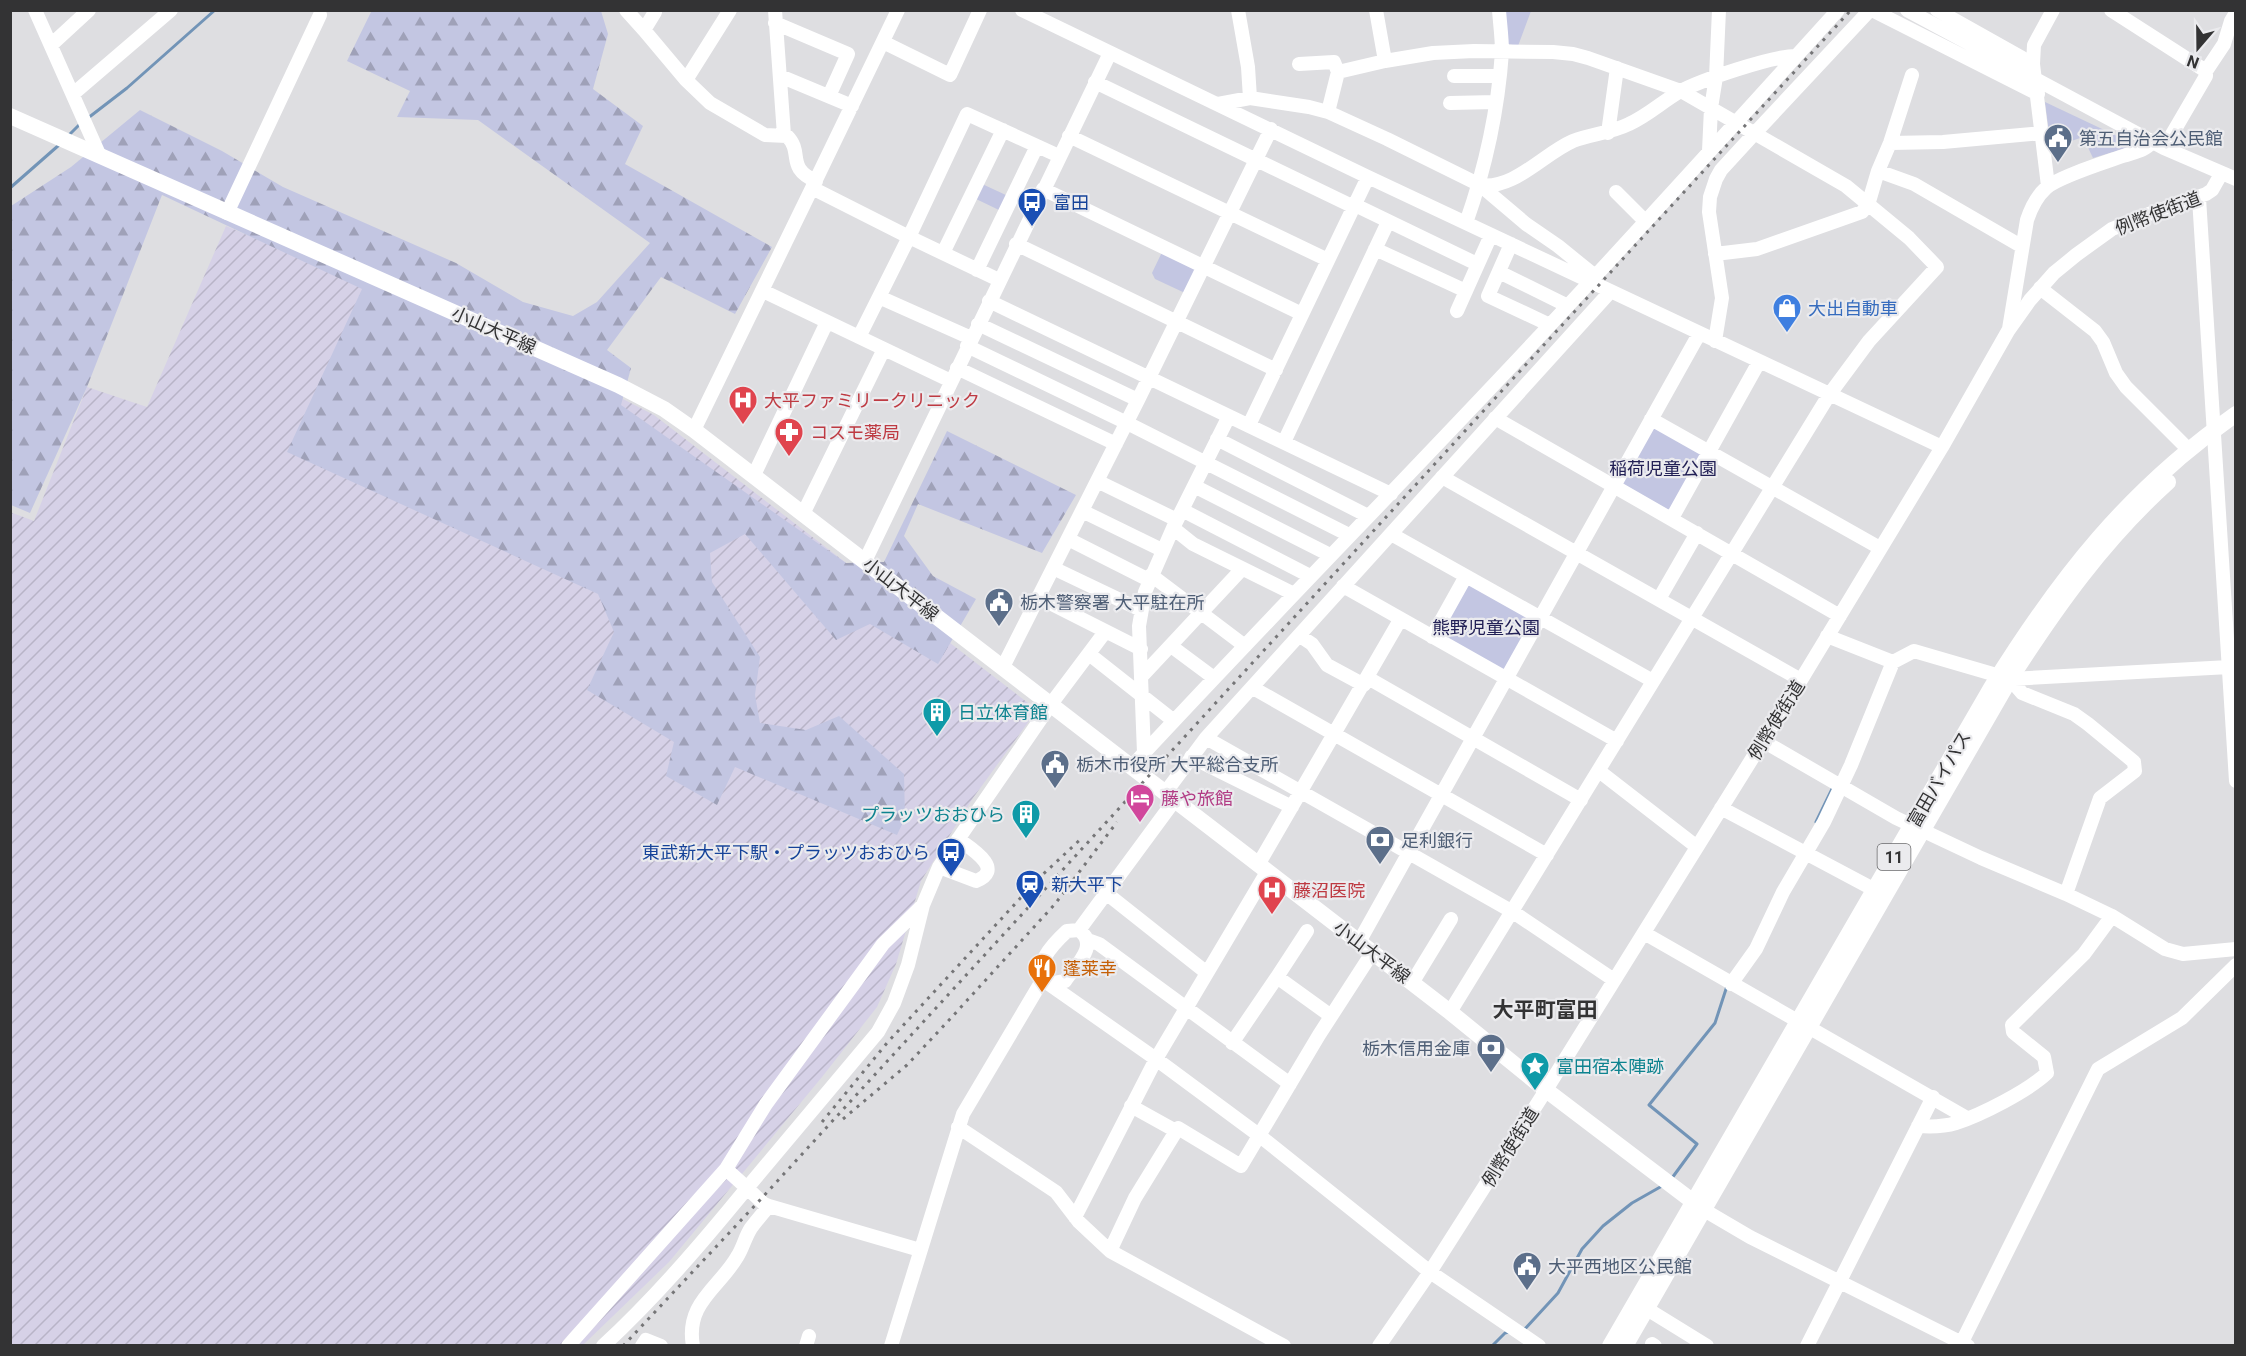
<svg xmlns="http://www.w3.org/2000/svg" width="2246" height="1356" viewBox="0 0 2246 1356" font-family="Roboto,'Noto Sans JP',sans-serif">
<defs>
<pattern id="industrial-furrows" width="10" height="10" patternUnits="userSpaceOnUse" patternTransform="scale(1.5)"><rect width="10" height="10" fill="#d6d1e7"/><path d="M-1 1l2-2M0 10L10 0M9 11l2-2" fill="none" stroke="#b8b4c7"/></pattern>
<pattern id="forest-firs" width="22" height="20" patternUnits="userSpaceOnUse" patternTransform="scale(1.5)"><rect width="22" height="20" fill="#c3c6e2"/><path d="M5 1l3.5 6h-7zM16 11l3.5 6h-7z" fill="#9fa1b8"/></pattern>
</defs>
<rect width="100%" height="100%" fill="#dedee1"/>
<path fill="url(#industrial-furrows)" d="M226 226 590 382 654 415 1037 710 973 798 921 881 896 964 877 1007 822 1077 669 1262 583 1345H11L10 512 34 521 87 387 147 407Z"/>
<path fill="url(#forest-firs)" d="M372 10 601 11 608 34 593 89 643 126 625 164 772 247 735 314 661 277 607 350 631 368 621 405 846 563 884 562 947 431 1076 495 1042 553 918 504 904 536 933 576 976 599 938 664 870 624 836 640 745 534 710 553 712 582 760 657 755 695 760 723 806 730 839 716 904 774 905 818 897 835 735 767 717 805 666 776 674 742 587 690 614 632 598 594 287 452 362 289 162 195 87 387 30 513 11 505V206L71 167 140 110 222 151 283 187 456 263 523 302 573 316 597 302 650 243 478 120 397 117 410 91 347 61Z"/>
<path fill="#c3c6e2" d="M1501 11H1531L1518 46 1503 43Z
M2045 102 2136 145 2093 158 2083 137 2051 148Z
M980 183 1008 196 1001 211 974 198Z
M1163 250 1196 266 1185 293 1155 279 1152 273Z
M1654 425 1705 454 1672 512 1621 483Z
M1467 582 1534 619 1508 668 1503 671 1437 635Z"/>
<g fill="none" stroke-linecap="round" stroke-linejoin="round">
<path stroke="#7294b7" stroke-width="3" d="M88 118 127 88 215 10
M68 136 80 124
M10 188 59 145
M1816 822 1833 787
M1672 1178 1697 1144 1649 1105 1715 1023 1727 986
M1524 1330 1558 1293 1582 1249 1603 1226 1632 1203 1662 1186
M1492 1346 1505 1333 1509 1332"/>
<path stroke="#fff" stroke-width="14" d="M35 10 99 154
M626 10 644 30
M654 10 655 12 644 30 686 80 710 103 765 135 787 136C804 153 785 167 816 181
M775 10 784 135
M1022 10 1368 177 1942 447
M1238 10 1248 67 1250 98
M1376 10 1385 61
M1872 10 2038 94
M1907 10 2164 148 2236 179
M1937 10 2033 64
M2111 10 2206 71
M775 23 848 54 829 96
M883 42 950 75 980 10
M51 45 89 10
M1299 64 1334 62 1338 72
M780 76 852 106
M1454 76H1499
M686 80 730 10
M1095 82 1354 207
M73 94 171 10
M1450 103 1496 102
M1218 104 1250 98 1309 107 1328 112 1387 139 1480 185 1526 224 1558 246 1595 276
M1328 112 1338 72 1385 61 1433 53 1474 51 1553 52 1573 54 1588 58 1681 91 1846 186 1909 238 1937 267 1869 341 1829 395 1450 1012
M1608 133 1617 68
M1069 136 1328 260
M1890 143 1943 142 2042 133
M2164 148 2206 76V71L2224 44 2231 21 2236 13
M1709 151 1711 108 1716 77 1719 10
M1878 171 1890 143 1912 75
M1480 185C1514 190 1543 154 1573 141 1591 134 1611 133 1629 124 1647 116 1662 102 1679 92 1701 80 1772 56 1796 56
M2048 186 2033 64 2034 45 2053 10
M1043 189 1302 314
M1616 192 1645 221
M2199 198 2236 781
M1355 205 1477 264
M227 213 320 15
M1466 223C1485 169 1498 110 1502 52 1502 38 1500 24 1499 10
M1016 244 1276 370
M1511 244 1488 296 1550 325
M1375 249 1466 291
M943 253 1003 130
M1715 254 1757 249 1862 212 1868 205 1878 171 1914 184 2021 246
M977 270 1037 146
M1499 272 1568 306
M999 280 909 237 967 114 1059 156
M2040 288 2095 331 2103 342 2116 373 2126 387 2188 449
M763 291 951 381
M879 297 971 338
M989 301 1391 494
M1457 311 1491 235
M978 324 1138 400
M2009 329 2027 220C2031 208 2036 197 2046 188 2058 177 2106 162 2123 156 2134 152 2145 151 2152 142
M859 337 909 237 812 188 898 10
M1715 341 1722 298 1709 212 1710 197 1716 179 1721 170 1754 134 1870 10
M967 346 1127 423 1349 535
M957 368 1116 444
M1495 418 1840 616
M1651 419 1880 548
M1249 425 1368 177
M694 430 812 188
M1217 439 1368 516
M1284 442 1388 222
M754 475 827 322
M1442 477 1801 680
M1097 481 1177 520
M1194 486 1330 555
M1182 510 1310 576
M1082 511 1162 550
M803 514 884 349
M1672 518 1759 362
M1173 528 1193 544 1294 594
M1391 534 1653 681
M1068 539 1149 580
M865 561 1110 53
M1053 568 1141 610
M1151 575 1245 646
M1343 586 1617 741
M1038 597 1141 649
M1659 599 1697 533
M1300 636 1312 644 1327 665 1364 685
M1827 636 1893 662
M1432 637 1466 576
M1171 646 1214 678
M1089 654 1174 721
M1003 667 1138 400 1271 129
M1142 676 1242 569
M1368 678 1581 800
M2010 679 2022 693 2074 714 2088 724 2134 762 2135 771 2100 798 2066 894
M1253 688 1547 855
M1206 738 1513 912 1614 980
M1763 741 1896 818 1981 858 2066 894 2112 916 2165 949 2183 954 2236 949
M1144 753 1139 626 1145 592 1173 528 1229 416
M1191 757 1292 807
M1131 767C1269 618 1411 474 1550 325 1647 221 1742 116 1838 10
M1599 771 1697 847
M1165 793 1206 738 1610 292
M1721 808 1875 890
M1258 865 1400 620
M939 867 976 881C1006 869 970 848 958 839
M1106 893 1207 973
M1079 930 1174 801
M1644 933 1967 1118
M1088 940 1099 944 1290 1084
M1359 942 1699 334
M1277 977 1307 931
M1412 983 1451 919
M1049 984 1065 981C1075 966 1100 945 1079 930L1067 931C1054 943 1028 969 1049 984L1156 1059 1260 1136 1430 1272 1539 1346
M1731 984 1756 949 1783 892 1824 822 1851 765 1893 662 1914 651 2010 679 2229 667
M1232 1043 1277 977 1331 1016
M1131 1106 1176 1131
M1918 1126C1931 1127 1943 1127 1956 1123 1981 1115 2028 1091 2047 1073L2044 1057 2013 1032 2012 1025 2084 954 2112 916
M958 1127 1056 1192 1079 1222 1110 1251 1284 1346
M726 1169 747 1188 878 1032 894 1003 908 965 923 905 939 867 1051 704 1105 632
M1704 1210 1750 1237 1968 1346
M1075 1217 1156 1059 1267 872
M1110 1251 1135 1198 1178 1128 1241 1166 1319 1035 1372 953
M1647 1309 1707 1346
M1652 1344 1655 1346
M568 1346 726 1169 766 1104 883 944 923 905
M603 1346C656 1297 702 1243 747 1188L764 1204 769 1206
M642 1346 646 1340 661 1346
M693 1346C685 1303 719 1288 737 1257 743 1248 745 1237 751 1228 757 1220 763 1213 769 1206L920 1250
M806 1346 809 1336
M891 1346 963 1114 1043 979
M1379 1346 1430 1272 1546 1090 1801 680 1942 447 2008 331 2030 300 2054 273 2076 255 2112 229 2154 212 2206 194 2212 190 2221 174
M1807 1346 1933 1097
M1960 1346 2098 1069 2182 1018 2236 965"/>
<path stroke="#fff" stroke-width="16" d="M10 116 618 385 664 409 694 430 1450 1012 1546 1090 1704 1210
M1610 1346 1991 688C2060 577 2127 491 2236 414
M1625 1346 2010 679C2057 606 2103 541 2168 482"/>
<path stroke="#757577" stroke-width="3" stroke-dasharray="3 6" stroke-linecap="butt" d="M843 1119 907 1065 951 1018 1055 904 1117 822
M822 1122 887 1043 1038 879 1083 837
M623 1346 760 1200 1851 10"/>
</g>
<defs>
<g id="civic-pin" transform="scale(1.5)"><path d="M0 17L-7.5 6A9.5 9.5 0 1 1 7.5 6Z" fill="#5c6f8a" stroke="#ebebee"/><path d="M-.6-6.5H3V-4.5H.6V-3L4-1V1h2V6H-6V1h2V-1L-.6-3ZM-1.2 2.5V6h2.4V2.5Z" fill="#fff"/></g>
<g id="bus-pin" transform="scale(1.5)"><path d="M0 17L-7.5 6A9.5 9.5 0 1 1 7.5 6Z" fill="#1a4fb4" stroke="#ebebee"/><path d="M-5-6H5V4H4V6H2V4H-2V6H-4V4H-5ZM-3.5-4V0h7V-4ZM-3.5 1.2v1.5H-2V1.2ZM2 1.2v1.5H3.5V1.2Z" fill="#fff"/></g>
<g id="shop-pin" transform="scale(1.5)"><path d="M0 17L-7.5 6A9.5 9.5 0 1 1 7.5 6Z" fill="#3f7fe0" stroke="#ebebee"/><path d="M-5-2.5h2.3a2.7 3.5 0 0 1 5.4 0H5L5.5 6h-11ZM-1.5-2.5h3a1.5 2.3 0 0 0-3 0Z" fill="#fff"/></g>
<g id="hospital-pin" transform="scale(1.5)"><path d="M0 17L-7.5 6A9.5 9.5 0 1 1 7.5 6Z" fill="#e0444e" stroke="#ebebee"/><path d="M-5-5h3v3.5h4V-5h3V5h-3V1.5h-4V5h-3Z" fill="#fff"/></g>
<g id="pharmacy-pin" transform="scale(1.5)"><path d="M0 17L-7.5 6A9.5 9.5 0 1 1 7.5 6Z" fill="#e0444e" stroke="#ebebee"/><path d="M-2-6h4v4h4v4h-4v4h-4v-4h-4v-4h4Z" fill="#fff"/></g>
<g id="building-pin" transform="scale(1.5)"><path d="M0 17L-7.5 6A9.5 9.5 0 1 1 7.5 6Z" fill="#0f9aa8" stroke="#ebebee"/><path d="M-4-6H4V6H1V3H-1V6H-4ZM-2.5-4.3h1.7v1.8h-1.7ZM.8-4.3h1.7v1.8H.8ZM-2.5-1h1.7V.8h-1.7ZM.8-1h1.7V.8H.8Z" fill="#fff"/></g>
<g id="hotel-pin" transform="scale(1.5)"><path d="M0 17L-7.5 6A9.5 9.5 0 1 1 7.5 6Z" fill="#d1479c" stroke="#ebebee"/><path d="M-6-4.5h1.5V1H6V5H4.5V3h-9V5H-6ZM-4 0a1.8 1.8 0 1 1 3.6 0ZM.5 0V-2.5h3Q6-2.5 6 0Z" fill="#fff"/></g>
<g id="bank-pin" transform="scale(1.5)"><path d="M0 17L-7.5 6A9.5 9.5 0 1 1 7.5 6Z" fill="#5c6f8a" stroke="#ebebee"/><path d="M-6-4H6V4H-6ZM0-2.3a2.3 2.3 0 1 0 0 4.6a2.3 2.3 0 1 0 0-4.6Z" fill="#fff"/></g>
<g id="station-pin" transform="scale(1.5)"><path d="M0 17L-7.5 6A9.5 9.5 0 1 1 7.5 6Z" fill="#1a4fb4" stroke="#ebebee"/><path d="M-3-6H3Q5-6 5-4V2Q5 4 3 4L4.5 6H3L1.5 4h-3L-3 6H-4.5L-3 4Q-5 4-5 2V-4Q-5-6-3-6ZM-3.5-4v3h7v-3ZM-3.5 1v1.5H-2V1ZM2 1v1.5H3.5V1Z" fill="#fff"/></g>
<g id="restaurant-pin" transform="scale(1.5)"><path d="M0 17L-7.5 6A9.5 9.5 0 1 1 7.5 6Z" fill="#e8710a" stroke="#ebebee"/><path d="M-5-6h1v4h1v-4h1v4h1v-4h1v5L-1.5 .5V6h-2V.5L-5-1ZM5-6V6H3V1.5H1.5Q1.5-4 5-6Z" fill="#fff"/></g>
<g id="sight-pin" transform="scale(1.5)"><path d="M0 17L-7.5 6A9.5 9.5 0 1 1 7.5 6Z" fill="#0f9aa8" stroke="#ebebee"/><path d="M0-6L1.8-2.2L6-1.7L2.9 1.2L3.7 5.4L0 3.3L-3.7 5.4L-2.9 1.2L-6-1.7L-1.8-2.2Z" fill="#fff"/></g>
</defs>
<g fill-rule="evenodd">
<use href="#civic-pin" x="2058" y="138"/>
<use href="#bus-pin" x="1032" y="202"/>
<use href="#shop-pin" x="1787" y="308"/>
<use href="#hospital-pin" x="743" y="400"/>
<use href="#pharmacy-pin" x="789" y="432"/>
<use href="#civic-pin" x="999" y="602"/>
<use href="#building-pin" x="937" y="712"/>
<use href="#civic-pin" x="1055" y="764"/>
<use href="#hotel-pin" x="1140" y="798"/>
<use href="#building-pin" x="1026" y="814"/>
<use href="#bank-pin" x="1380" y="840"/>
<use href="#bus-pin" x="951" y="852"/>
<use href="#station-pin" x="1030" y="884"/>
<use href="#hospital-pin" x="1272" y="890"/>
<use href="#restaurant-pin" x="1042" y="968"/>
<use href="#bank-pin" x="1491" y="1048"/>
<use href="#sight-pin" x="1535" y="1066"/>
<use href="#civic-pin" x="1527" y="1266"/>
</g>
<g text-anchor="middle" dominant-baseline="central" stroke-width="4.5" stroke-linejoin="round" paint-order="stroke">
<rect fill="#ebebee" stroke="#6a6a6c" stroke-width="1.5" x="1877.5" y="844" width="33" height="26" rx="4.5"/>
<g font-size="16" font-weight="bold" fill="#333334">
<text x="1894" y="857">11</text>
</g>
<g font-size="18" fill="#4e5e75" stroke="#ebebee" text-anchor="start">
<text x="2079" y="138">第五自治会公民館</text>
<text x="1020" y="602">栃木警察署 大平駐在所</text>
<text x="1076" y="764">栃木市役所 大平総合支所</text>
<text x="1401" y="840">足利銀行</text>
<text x="1470" y="1048" text-anchor="end">栃木信用金庫</text>
<text x="1548" y="1266">大平西地区公民館</text>
</g>
<g font-size="18" fill="#164399" stroke="#ebebee" text-anchor="start">
<text x="1053" y="202">富田</text>
<text x="930" y="852" text-anchor="end">東武新大平下駅・プラッツおおひら</text>
<text x="1051" y="884">新大平下</text>
</g>
<g font-size="18" fill="#333334" stroke="#ebebee">
<text transform="translate(2158 213) rotate(-21)">例幣使街道</text>
<text transform="translate(494 330) rotate(24)">小山大平線</text>
<text transform="translate(901 589) rotate(38)">小山大平線</text>
<text transform="translate(1776 720) rotate(-58)">例幣使街道</text>
<text transform="translate(1939 779) rotate(-60)">富田バイパス</text>
<text transform="translate(1372 952) rotate(37)">小山大平線</text>
<text transform="translate(1510 1147) rotate(-58)">例幣使街道</text>
</g>
<g font-size="18" fill="#366cbe" stroke="#ebebee" text-anchor="start">
<text x="1808" y="308">大出自動車</text>
</g>
<g font-size="18" fill="#be3a42" stroke="#ebebee" text-anchor="start">
<text x="764" y="400">大平ファミリークリニック</text>
<text x="810" y="432">コスモ薬局</text>
<text x="1293" y="890">藤沼医院</text>
</g>
<g font-size="18" fill="#222056" stroke="#ebebee">
<text x="1663" y="468">稲荷児童公園</text>
<text x="1486" y="627">熊野児童公園</text>
</g>
<g font-size="18" fill="#0d838f" stroke="#ebebee" text-anchor="start">
<text x="958" y="712">日立体育館</text>
<text x="1005" y="814" text-anchor="end">プラッツおおひら</text>
<text x="1556" y="1066">富田宿本陣跡</text>
</g>
<g font-size="18" fill="#b23c85" stroke="#ebebee" text-anchor="start">
<text x="1161" y="798">藤や旅館</text>
</g>
<g font-size="18" fill="#c56008" stroke="#ebebee" text-anchor="start">
<text x="1063" y="968">蓬莱幸</text>
</g>
<g font-size="21" font-weight="bold" fill="#333334" stroke="#ebebee">
<text x="1545" y="1010">大平町富田</text>
</g>
</g>
<rect width="2246" height="1356" fill="none" stroke="#333334" stroke-width="24"/>
<g transform="translate(2198 48) rotate(200)" stroke="#ebebee" stroke-width="4.5" paint-order="stroke">
<path d="M0-4.5L10 22L0 15L-10 22Z" fill="#333334"/>
<text y="-9" font-size="16" font-weight="bold" text-anchor="middle" fill="#333334">N</text>
</g>
</svg>
